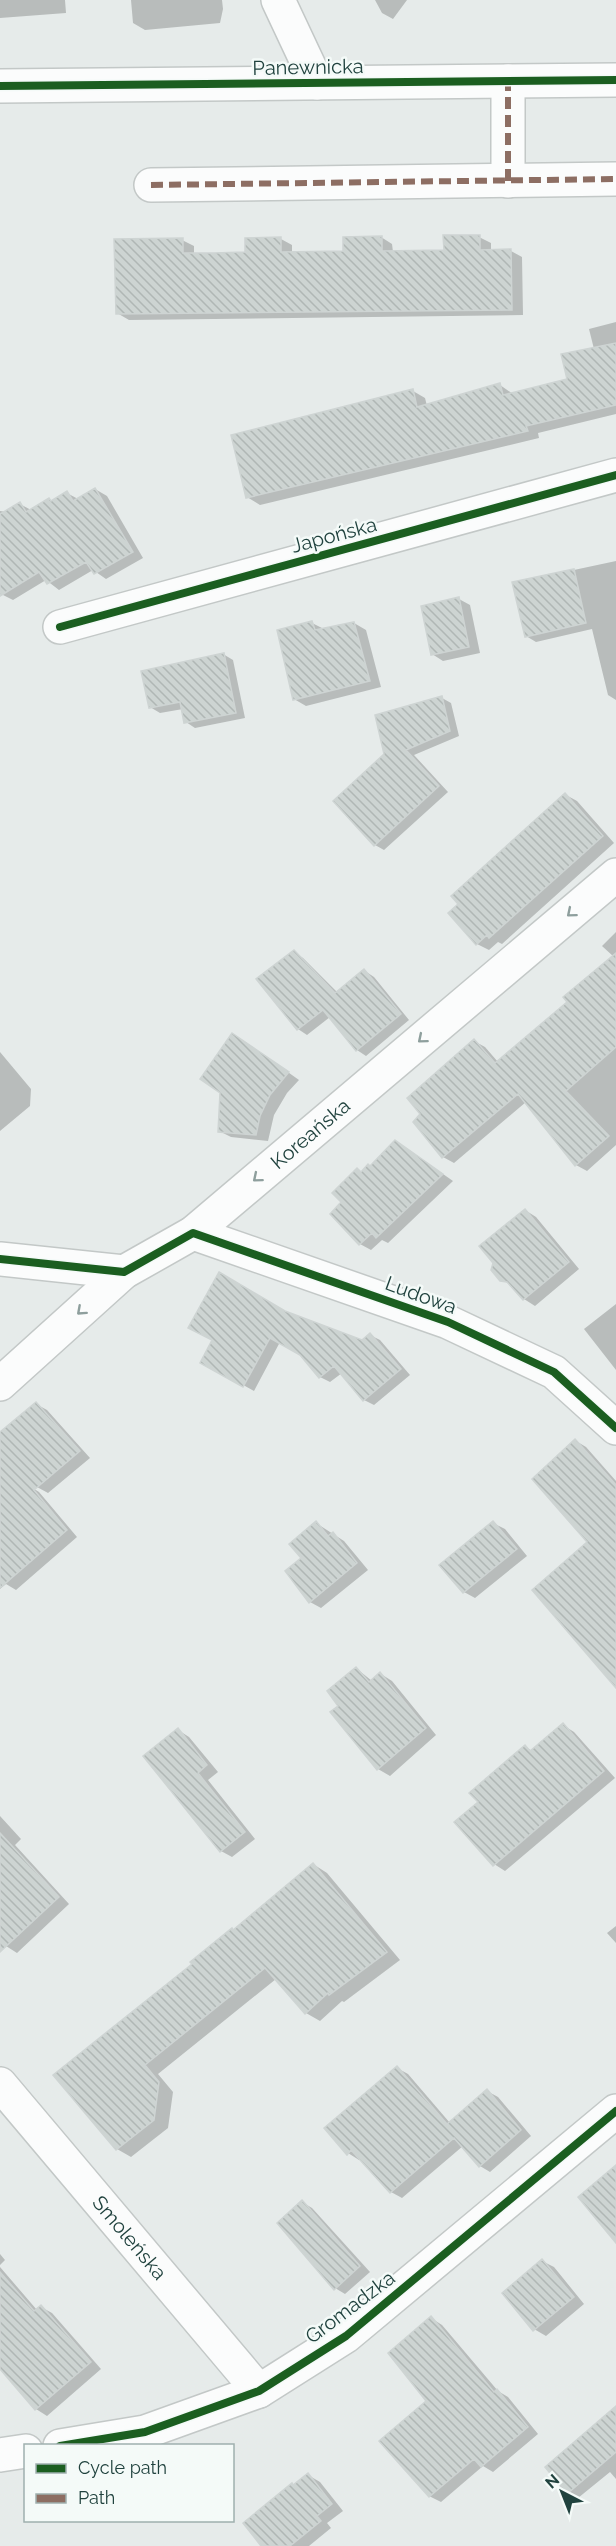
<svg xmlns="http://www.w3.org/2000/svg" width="616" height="2546" viewBox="0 0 616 2546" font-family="Raleway,sans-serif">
<defs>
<pattern id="building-back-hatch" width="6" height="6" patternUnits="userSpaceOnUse" patternTransform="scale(1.5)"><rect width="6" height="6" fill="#cdd4d2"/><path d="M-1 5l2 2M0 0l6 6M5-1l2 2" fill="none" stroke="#b0b7b5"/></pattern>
</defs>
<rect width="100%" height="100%" fill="#e6ebea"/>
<path fill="#0003" d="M0 0H65L66 13 0 18Z
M131 0H222L223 9 220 23 145 30 133 23Z
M375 0H407L393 19 382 13Z
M381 237 392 244 393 252H445L479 237 491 243V251H511L522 257 523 315 129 320 117 313 182 240 194 246V255L246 254 281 239 292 245V254L344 253Z
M616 322V414L538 433 539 438 260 505 247 497 413 391 425 398 427 406 500 385 513 394 569 380 594 349 589 329Z
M95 489 107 496 143 558 106 579 93 570 59 590 46 580 13 600 1 594 0 511 6 512 20 504 31 510 49 500 53 502 67 493 78 499Z
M616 561V700L608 695 592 629 536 642 526 636 513 583Z
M459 599 470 605 480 653 443 661 432 654Z
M312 623 324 629 354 623 366 630 381 687 306 706 294 699Z
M223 654 233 660 245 718 195 728 186 722 183 709 160 713 150 707Z
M442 698 451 703 459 736 414 755 448 792 384 850 375 845 386 755Z
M566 795 577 801 614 843 502 944 498 942 489 950 477 944Z
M616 932V1145L587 1171 576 1165 526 1102 454 1163 443 1157 474 1041 485 1047 498 1062 569 1002 614 957 602 946Z
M294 952 303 958 338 993 365 971 374 977 409 1020 366 1056 357 1050 330 1017 307 1035 298 1029Z
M244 1041 299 1080 287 1093 274 1115 268 1141 231 1137 219 1131Z
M0 1052 31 1089 30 1106 0 1131Z
M406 1148 453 1181 388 1243 382 1240 371 1250 360 1244 332 1214 343 1202 358 1170 362 1173Z
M525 1210 536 1217 579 1269 535 1306 524 1299 513 1286 501 1279Z
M616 1304V1370L584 1329Z
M285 1312 362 1342 370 1335 380 1340 410 1375 374 1405 364 1400 342 1373 330 1382 320 1377 301 1354 280 1342 254 1391 202 1362Z
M36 1404 47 1410 90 1458 48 1493 37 1487 0 1443V1434Z
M576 1441 586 1447 616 1481V1679L589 1542Z
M28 1485 39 1492 77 1537 16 1590 6 1584 0 1589V1511Z
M316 1523 344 1541 368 1570 321 1608 310 1602 303 1558Z
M493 1523 505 1529 527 1556 475 1598 464 1592Z
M356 1668 372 1681 381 1674 392 1681 436 1735 390 1776 378 1769 332 1713 341 1706Z
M563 1725 574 1732 615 1778 505 1871 494 1864 480 1802 526 1747 532 1751Z
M178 1730 189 1737 218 1772 208 1780 255 1839 232 1857 221 1851Z
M0 1816 21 1839 15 1845 69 1904 17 1953 6 1946 0 1939Z
M313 1864 327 1873 400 1960 344 2002 342 2001 320 2021 306 2013 276 1979 158 2074 173 2092 168 2128 131 2157 117 2149 55 2075 195 1965Z
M616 1926V1943L607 1933Z
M397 2068 408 2074 450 2123 487 2091 498 2097 531 2136 490 2172 480 2166 463 2146 402 2198 391 2192 360 2158 359 2160 348 2153Z
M302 2202 312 2208 370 2272 345 2294 335 2288Z
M0 2254 5 2260 0 2265Z
M542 2261 554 2267 584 2304 546 2336 534 2329Z
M0 2267 37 2310 41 2307 52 2313 101 2369 47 2416 36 2409 0 2367Z
M431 2318 442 2325 498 2391 508 2397 538 2434 493 2472 483 2466 441 2502 429 2496Z
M616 2408V2479L610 2472 578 2498 568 2492Z
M308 2475 320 2482 343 2511 327 2523 331 2528 309 2546H263L294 2486Z"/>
<path fill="url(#building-back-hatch)" stroke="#ced4d3" stroke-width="1.5" d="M443 235H480V250L511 249 512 310 116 314 114 239 183 238V253H214L245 252V238L281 237V252L343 251V237L382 236V251L444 250Z
M616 343V405L526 426 528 431 246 498 231 435 413 389 417 407 500 383 503 395 567 379 561 354Z
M95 488 133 552 94 574 86 562 47 584 39 572 0 596V514L20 502 26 512 49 498 51 501 67 491 73 501Z
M574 569 586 623 525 637 512 582Z
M459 597 469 647 431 655 421 606Z
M312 621 315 630 354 622 370 681 293 700 277 630Z
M224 653 236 713 184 723 180 702 149 708 141 671Z
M442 696 450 731 406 750 439 786 374 846 333 801 384 754 375 715Z
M565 793 603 836 489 938 487 935 476 945 448 913 458 904 451 896Z
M294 950 335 993 364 969 401 1014 356 1051 323 1010 297 1030 256 979Z
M616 953V1047L566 1091 609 1136 575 1166 518 1094 442 1158 413 1122 420 1114 407 1098 474 1039 495 1063 567 1002 563 997Z
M232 1033 289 1072 270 1095 260 1116 256 1135 218 1132 220 1093 200 1079Z
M395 1140 443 1174 376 1238 372 1233 359 1245 330 1214 341 1202 332 1193 357 1168 361 1172 368 1164 370 1166Z
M525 1209 569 1262 523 1300 507 1282 500 1281 491 1270 493 1263 479 1246Z
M219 1272 285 1311 362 1340 370 1333 401 1369 363 1401 334 1366 319 1378 300 1355 270 1338 243 1387 200 1363 212 1340 188 1328Z
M36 1402 80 1451 34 1490 67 1530 0 1588V1432Z
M575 1439 616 1485V1688L532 1590 587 1542 532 1479Z
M316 1521 328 1536 333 1532 357 1563 309 1603 285 1571 301 1558 289 1544Z
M493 1521 517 1549 463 1593 439 1565Z
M356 1667 369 1682 380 1672 426 1728 377 1770 330 1712 338 1706 327 1691Z
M563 1723 604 1771 493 1866 454 1822 478 1802 469 1793 525 1745 530 1751Z
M178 1728 207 1765 198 1773 245 1832 220 1852 143 1756Z
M0 1833 59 1897 0 1952Z
M313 1863 387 1952 329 1995 328 1993 305 2014 265 1968 145 2065 159 2082 154 2120 116 2150 53 2075 192 1964 190 1962 232 1928 233 1930Z
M397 2066 447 2124 487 2089 521 2130 479 2167 454 2138 390 2193 351 2150 347 2155 324 2128Z
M616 2165V2243L578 2197Z
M302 2200 360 2266 334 2290 277 2223Z
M542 2259 574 2297 533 2331 502 2293Z
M0 2272 34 2311 41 2305 91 2362 35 2410 0 2369Z
M431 2316 494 2392 497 2389 528 2427 481 2467 474 2459 429 2497 379 2441 426 2401 388 2353Z
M616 2406V2452L567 2494 545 2467Z
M308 2473 332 2504 317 2516 321 2521 290 2546H261L243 2523 292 2483 293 2485Z"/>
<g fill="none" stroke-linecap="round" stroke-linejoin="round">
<g stroke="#c3c8c7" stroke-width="36">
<g id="minor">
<path d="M278 0 317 83"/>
<path d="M0 86 616 80"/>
<path d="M508 181V81"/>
<path d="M151 185 616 179"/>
<path d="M60 627 616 475"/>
<path d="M193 1233 448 1322 554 1372 616 1428"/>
<path d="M0 1259 124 1272"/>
<path id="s1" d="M0 1384 124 1272 193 1233 616 875"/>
<path id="s2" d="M0 2084 259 2391"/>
<path d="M60 2446 145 2432 259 2391 346 2336 616 2111"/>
<path d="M0 2455 26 2451"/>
</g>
</g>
<use href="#minor" stroke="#fbfcfc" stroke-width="33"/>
<path stroke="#8d6e63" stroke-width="6" stroke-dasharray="12 6" stroke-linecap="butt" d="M508 181V81
M151 185 616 179"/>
<g stroke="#f4faf8" stroke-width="11">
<path id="cycleway" d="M0 86 616 80
M60 627 616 475
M0 1259 124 1272 193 1233 448 1322 554 1372 616 1428
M60 2446 145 2432 259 2391 346 2336 616 2111"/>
</g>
<use href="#cycleway" stroke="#1b5e20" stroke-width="8"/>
</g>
<defs><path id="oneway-chevron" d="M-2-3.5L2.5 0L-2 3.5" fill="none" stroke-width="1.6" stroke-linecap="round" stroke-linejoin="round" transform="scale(1.5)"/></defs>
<g stroke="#8e9f9d">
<use href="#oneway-chevron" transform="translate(571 913) rotate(140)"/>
<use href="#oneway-chevron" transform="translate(422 1039) rotate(140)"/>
<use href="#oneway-chevron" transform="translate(257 1178) rotate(140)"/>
<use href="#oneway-chevron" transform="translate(81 1311) rotate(138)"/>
</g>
<g text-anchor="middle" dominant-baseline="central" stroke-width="5" stroke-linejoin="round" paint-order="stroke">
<g font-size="20" fill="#20423e" stroke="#f4faf8">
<text transform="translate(308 67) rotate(-1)">Panewnicka</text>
<text transform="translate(334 535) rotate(-15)">Japońska</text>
<text stroke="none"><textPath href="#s1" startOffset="400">Koreańska</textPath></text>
<text transform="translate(421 1295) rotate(20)">Ludowa</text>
<text stroke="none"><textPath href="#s2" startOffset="201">Smoleńska</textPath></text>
<text transform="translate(350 2307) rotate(-37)">Gromadzka</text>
</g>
</g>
<rect x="24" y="2444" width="210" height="78" fill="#f4faf8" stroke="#9fb0ae" stroke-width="1.5"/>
<rect x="36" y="2464" width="30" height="9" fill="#1b5e20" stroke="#9fb0ae" stroke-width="1.5"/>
<text x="78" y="2474" font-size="18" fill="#20423e">Cycle path</text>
<rect x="36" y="2494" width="30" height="9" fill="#8d6e63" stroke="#9fb0ae" stroke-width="1.5"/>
<text x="78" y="2504" font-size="18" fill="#20423e">Path</text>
<g transform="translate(562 2492) rotate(318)" stroke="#f4faf8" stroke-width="4.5" paint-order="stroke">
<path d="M0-4.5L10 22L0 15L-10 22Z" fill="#20423e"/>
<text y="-9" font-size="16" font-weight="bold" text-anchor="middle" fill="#20423e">N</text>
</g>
</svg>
